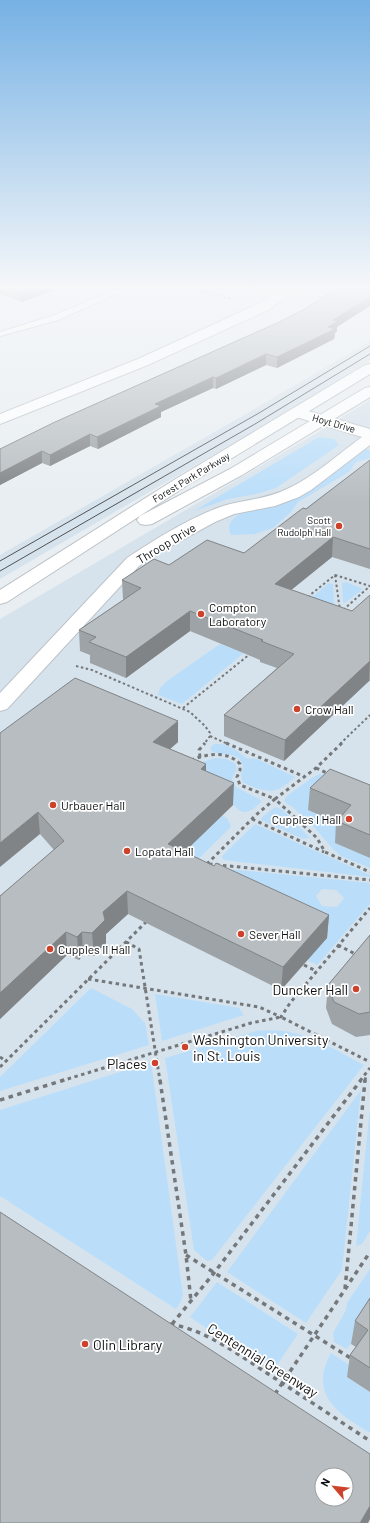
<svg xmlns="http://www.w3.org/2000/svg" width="370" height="1523" viewBox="0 0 370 1523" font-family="Barlow,sans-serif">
<rect width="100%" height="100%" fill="#e8eef2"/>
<path fill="#d7e3ec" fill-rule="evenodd" d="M370 341V360L288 411 0 579V555L251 411Z
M370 400V1523H0V619L310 437ZM322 1475H346V1499H322Z"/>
<path fill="#badefa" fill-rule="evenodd" d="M319 437 334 439 339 445 276 488 256 494 228 499 194 511Z
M361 449 370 450V458L356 462 349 472 298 502 291 512 273 528 255 534 231 535C223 520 243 511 254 508Z
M346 582 363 589 345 603 343 602 342 583Z
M329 583 333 584 334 604 331 605 312 597Z
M220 644 244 653 182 704 158 695 160 688 167 681Z
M214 744C224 742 239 751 246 758L257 759 295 777C280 790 276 794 256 788 251 786 245 784 242 781L241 775 243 767C240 751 225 756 212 752L210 748Z
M215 758 226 759 235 763 237 769 232 779 236 787 261 800V802C253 810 243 818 235 806L201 791 196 764Z
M320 774 326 775 349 828 335 843 370 858V868L341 856 334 850 313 826 290 805H288L284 800 287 796 313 777Z
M275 807 282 809 310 838 303 839 261 820 262 817Z
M222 815 227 818 231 826 230 828 183 874 154 881Z
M255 824 370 875V877L224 860 222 857 224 854Z
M219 868 370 883V904L317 965 307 960ZM322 889 336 890 344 898 337 907 322 906 316 896Z
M91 988 132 1009 145 1023 149 1045 0 1091V1077Z
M155 994 234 1007 239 1008 244 1015 162 1041Z
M259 1030 260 1031C299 1026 331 1048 364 1065L212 1260 207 1261 194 1250 165 1058Z
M151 1062 183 1295 180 1303 176 1309 0 1196V1110Z
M361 1090 342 1270 306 1323 227 1272Z
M370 1107V1231L362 1244 356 1246Z
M370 1269V1316L347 1349 334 1342 333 1333 346 1310 347 1303Z
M217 1282 298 1334 275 1368 226 1334H215L190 1317Z
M331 1353 354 1368 347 1377 370 1392V1433C351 1421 322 1406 323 1379 323 1370 327 1361 331 1353Z"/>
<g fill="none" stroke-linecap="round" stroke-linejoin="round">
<g stroke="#bdc3c8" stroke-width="2">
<path id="lane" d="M117 289H127L58 320 0 336V332L52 316Z"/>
</g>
<g stroke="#bdc3c8" stroke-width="2">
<path id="street" d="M283 289H298L268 310 148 365 0 424V414L138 359 258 304Z
M298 408 370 429V445L311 490 299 497 275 506 234 514 215 522 158 553 139 566 7 709 0 711V693L127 558C154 540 191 517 223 506 244 500 267 499 287 489 312 478 340 453 362 437L293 416 290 413 293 410Z"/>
</g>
<g stroke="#bdc3c8" stroke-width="2">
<path id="primary" d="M370 364V374L186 486 7 602 0 604V590L174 480 365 365Z
M370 387V397L242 475 152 524 146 525 140 524 137 520 140 516 230 469 365 388Z"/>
</g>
<path stroke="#74787b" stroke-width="1.5" stroke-dasharray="2 2" stroke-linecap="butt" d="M193 289 232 299"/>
<path stroke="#74787b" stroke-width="2" stroke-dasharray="2.5 2.5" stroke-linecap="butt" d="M335 575 370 586 342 611
M309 598 310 595 335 575 340 610
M76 666 92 670 190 712 205 726 210 733V736L204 744
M183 708 250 654
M210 736 228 744
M340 744 370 715"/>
<path stroke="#74787b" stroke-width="3" stroke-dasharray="3.5 3.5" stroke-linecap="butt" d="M226 743 305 777
M342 743 316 768 275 799 317 838 325 852 370 872
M200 757 199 750 205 743
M191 760C207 754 227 750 240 764V770L237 777 240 785 275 799 256 815 206 865
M316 768 329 774
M252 819 324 852
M209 864 370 880
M126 942 139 949 160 1081
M338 945 357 955
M304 965 316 971
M88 979 259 1007 281 1017 290 1003 370 908
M0 1057 6 1061
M0 1067 146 922
M61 1081 251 1023 281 1017 370 1062
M360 1081 370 1068
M365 1081 366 1074"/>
<path stroke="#74787b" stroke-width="3.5" stroke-dasharray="4.5 4.5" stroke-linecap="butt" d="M160 1080 186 1255 191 1301
M0 1100 64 1080
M186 1255 352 1359
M345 1289 365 1080
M170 1324C209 1331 240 1356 273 1377 305 1398 338 1420 370 1441
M172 1324 214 1273 361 1080
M275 1394 370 1252"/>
<use href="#lane" fill="#fff" fill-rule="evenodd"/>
<use href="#street" fill="#fff" fill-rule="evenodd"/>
<use href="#primary" fill="#fff" fill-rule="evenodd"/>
<path stroke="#4f5254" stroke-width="1" d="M0 561 259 413 370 346
M0 571 255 424 370 354"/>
</g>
<path fill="#9da3a6" d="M0 289H57L22 302 0 294Z
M337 327V331L335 333 334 339 277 368 266 365 216 389 213 388 161 412V417L98 449 90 446 50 466 42 463 0 485V449Z
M370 460V569L332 557 291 590 352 611 370 595V681H369L284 761 224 736V715L277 668 260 662V660L190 631 126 678 90 663V655L80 651 79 630 123 600 122 580 169 565 244 553 306 509Z
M0 733 178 742 170 749 206 764V771L233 805 184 852 214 866 329 915 327 938 281 990 128 914 106 934V943L94 956 83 955 79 960 67 955 0 1019V896L54 850 40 834Z
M370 785V858L335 843 336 822 308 810 310 788Z
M370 935V1035L356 1037 332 1024 326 1008 328 985Z
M370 1298V1392L347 1377 350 1355 356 1347 351 1344 355 1321Z"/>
<path fill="#808487" d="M31 289H57L22 302 21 293Z
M370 297V306L337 327V331L335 333 334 339 277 368V357L328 327 333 320Z
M266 354V365L216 389V378Z
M213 377V388L161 412V417L98 449 97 437 155 404Z
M90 434V446L50 466V455Z
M42 451V463L0 485V473Z
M333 537 332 557 274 604 275 584Z
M190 611V631L126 678V657Z
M370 661 369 681 284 761 285 740Z
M178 721V742L154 763 153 742Z
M206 764V786L201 769Z
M234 783 233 805 169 867 168 844Z
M38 812 40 834 0 867V843Z
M127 891 128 914 106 934V943L94 956 92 933 103 912Z
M329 915 327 938 281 990 283 967Z
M66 932 67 955 0 1019V993Z
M82 932 83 955 79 960 77 937Z
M370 1506V1519L368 1523H360Z"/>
<path fill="#b7bdc1" stroke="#808487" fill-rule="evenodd" d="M12 289H31L21 293Z
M336 289H370V297L333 320 338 321 328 327 335 329 277 357 266 354 216 378 213 377 155 404 161 406 97 437 90 434 50 455 42 451 0 473V449L55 422 277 323 303 310Z
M370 460V549L333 537 275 584 352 611 370 595V661L285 740 224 715 294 654 261 641 263 640 190 611 126 657 89 642 96 637 79 630 141 588 122 580 154 559 169 565 207 540 244 553 303 508 306 509Z
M75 678 178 721 153 742 206 764 201 769 234 783 168 844 214 866 216 863 329 915 283 967 127 891 103 912 105 920 92 933 82 932 77 937 66 932 0 993V896L64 841 38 812 0 843V733Z
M330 769 370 785V835L337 821 351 805 310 788Z
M370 935V1012L359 1014 334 1002 328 985Z
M0 1212 370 1454V1506L360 1523H0ZM322 1475H346V1499H322Z
M370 1298V1368L350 1355 368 1330 355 1321Z"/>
<linearGradient id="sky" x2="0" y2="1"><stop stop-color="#76b1e4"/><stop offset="0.57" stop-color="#f5f7f9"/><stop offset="1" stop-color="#f5f7f9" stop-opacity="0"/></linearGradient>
<rect width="370" height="503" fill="url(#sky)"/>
<g fill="#cd422b" stroke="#fff" stroke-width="1.5">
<circle cx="339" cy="526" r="4"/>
<circle cx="201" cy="614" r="4"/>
<circle cx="297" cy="709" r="4"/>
<circle cx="53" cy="805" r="4"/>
<circle cx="349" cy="819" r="4"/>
<circle cx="127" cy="851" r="4"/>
<circle cx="241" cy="934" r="4"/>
<circle cx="50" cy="949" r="4"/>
<circle cx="356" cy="989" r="4"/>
<circle cx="185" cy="1047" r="4"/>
<circle cx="155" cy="1063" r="4"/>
<circle cx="85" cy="1344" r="4"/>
</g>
<g text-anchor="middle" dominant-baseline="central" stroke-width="3.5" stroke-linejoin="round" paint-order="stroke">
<g font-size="10" fill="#0d0f10" stroke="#fff">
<text transform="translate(334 423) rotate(16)">Hoyt Drive</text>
<text transform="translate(191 477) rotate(-31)">Forest Park Parkway</text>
</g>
<g font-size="10" fill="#0d0f10" stroke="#fff" text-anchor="end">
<text x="331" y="520">Scott<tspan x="331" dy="12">Rudolph Hall</tspan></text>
</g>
<g font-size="12" fill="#0d0f10" stroke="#fff">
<text transform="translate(166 543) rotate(-31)">Throop Drive</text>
</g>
<g font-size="12" fill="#0d0f10" stroke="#fff" text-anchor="start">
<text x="209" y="607">Compton<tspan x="209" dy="14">Laboratory</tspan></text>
<text x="305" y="709">Crow Hall</text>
<text x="61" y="805">Urbauer Hall</text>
<text x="341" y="819" text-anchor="end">Cupples I Hall</text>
<text x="135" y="851">Lopata Hall</text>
<text x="249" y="934">Sever Hall</text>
<text x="58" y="949">Cupples II Hall</text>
</g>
<g font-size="14" fill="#0d0f10" stroke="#fff" text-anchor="end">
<text x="348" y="989">Duncker Hall</text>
<text x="193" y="1039" text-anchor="start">Washington University<tspan x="193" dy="16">in St. Louis</tspan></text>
<text x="147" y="1063">Places</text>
<text x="93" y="1344" text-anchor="start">Olin Library</text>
</g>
<g font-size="14" fill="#0d0f10" stroke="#fff">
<text transform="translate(263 1360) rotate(32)">Centennial Greenway</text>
</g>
</g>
<g transform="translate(334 1487) rotate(298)"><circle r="19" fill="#ffffff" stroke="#9e9f9f"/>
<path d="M0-3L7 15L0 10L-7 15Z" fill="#cd422b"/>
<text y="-6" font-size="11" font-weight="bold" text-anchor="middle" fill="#0d0f10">N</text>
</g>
</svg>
